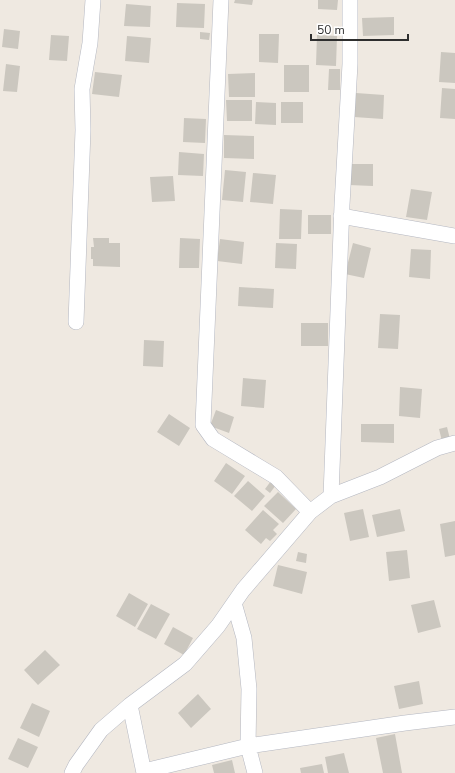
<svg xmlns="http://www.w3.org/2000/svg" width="455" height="773" viewBox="0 0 455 773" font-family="'Nunito Sans',sans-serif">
<rect width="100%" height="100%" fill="#efe9e1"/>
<path fill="#cbc7bf" d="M235 0H253L252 5 234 3Z
M318 0H338L337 10 318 9Z
M177 3 205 4 204 28 176 27Z
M126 4 151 6 150 27 124 26Z
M394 17V35L363 36 362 18Z
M4 29 20 31 18 49 2 47Z
M200 32 210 33 209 40 200 39Z
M259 34H279L278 63 259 62Z
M51 35 69 36 67 61 49 60Z
M317 35 337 36 336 66 316 65Z
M127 36 151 38 149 63 125 61Z
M441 52 455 53V83L439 82Z
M6 64 20 66 17 92 3 91Z
M284 65H309V92H284Z
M329 69H340V90H328Z
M95 72 122 75 119 97 92 94Z
M255 73V97H229L228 74Z
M442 88 455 89V119L440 118Z
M356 93 384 95 383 119 354 117Z
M226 100H252V121H227Z
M256 102 276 103V125L255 124Z
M281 102H303V123H281Z
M184 118 206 119 205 143 183 142Z
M224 135 254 136V159L224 158Z
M179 152 204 154 203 176 178 175Z
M349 164H373V186L349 185Z
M225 170 246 172 243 202 222 200Z
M253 173 276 175 273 204 250 202Z
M173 176 175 201 152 202 150 177Z
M411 189 432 192 427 220 406 217Z
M280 209 302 210 301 239H279Z
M308 215H331V234H308Z
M93 238H109V243H120V267L93 266V259H91V247H94Z
M180 238 200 239 199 268H179Z
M220 239 244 242 242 264 217 261Z
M276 243 297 244 296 269 275 268Z
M353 243 371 248 364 278 345 274Z
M411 249 431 250 430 279 409 277Z
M239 287 274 289 273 308 238 306Z
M380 314 400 315 398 349 378 348Z
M301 323H328V346H301Z
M144 340 164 341 163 367 143 366Z
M243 378 266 380 264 408 241 406Z
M400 387 422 389 420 418 399 416Z
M216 410 234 417 229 433 210 426Z
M169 414 190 428 179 446 157 432Z
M361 424H394V443L361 442Z
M447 427 450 439 442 441 439 429Z
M226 463 245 476 232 494 214 481Z
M248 481 265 496 252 511 234 496Z
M271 481 276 485 270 493 265 489Z
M278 492 296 509 283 523 264 506Z
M363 509 369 537 350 541 344 513Z
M400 509 405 531 377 537 372 515Z
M263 510 279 524 273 530 277 534 270 541 266 538 261 544 245 530Z
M455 521V555L445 557 440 524Z
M407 550 410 578 389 581 386 552Z
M298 552 307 554 306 563 296 561Z
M278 565 307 572 302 594 273 586Z
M129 593 148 604 135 627 116 616Z
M434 600 441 627 418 633 411 605Z
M151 604 170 614 156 639 137 629Z
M173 627 193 638 184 655 164 644Z
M45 650 60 665 38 685 24 670Z
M419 681 423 704 399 709 394 686Z
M198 694 211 709 191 728 178 713Z
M32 703 50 711 39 737 20 728Z
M395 734 402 773H383L376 738Z
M18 738 38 747 28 768 8 759Z
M344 753 349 773H328L325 757Z
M232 760 235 773H214L212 765Z
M322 764 324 773H301L300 768Z"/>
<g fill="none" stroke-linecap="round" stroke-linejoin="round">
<g stroke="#b4b7c1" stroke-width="16">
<path id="street" d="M221 0 203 425 213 439 276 477 310 512
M341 216 455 236
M76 322 83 130 82 89 90 43 93 0
M331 496 342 205 350 64V0
M234 603 244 638 249 689 248 746 255 773
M130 705 144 773
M144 771 248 746 405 723 455 717
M72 773 76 765 101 730 130 705 185 664 218 626 243 590 310 512 331 496 380 477 437 448 455 443"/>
</g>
<use href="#street" stroke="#fff" stroke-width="15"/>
</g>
<path d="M311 34v6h97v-6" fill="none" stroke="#2e2e2e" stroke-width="2"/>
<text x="317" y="34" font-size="12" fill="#2e2e2e" stroke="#ffffff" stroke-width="3" paint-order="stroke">50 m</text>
</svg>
